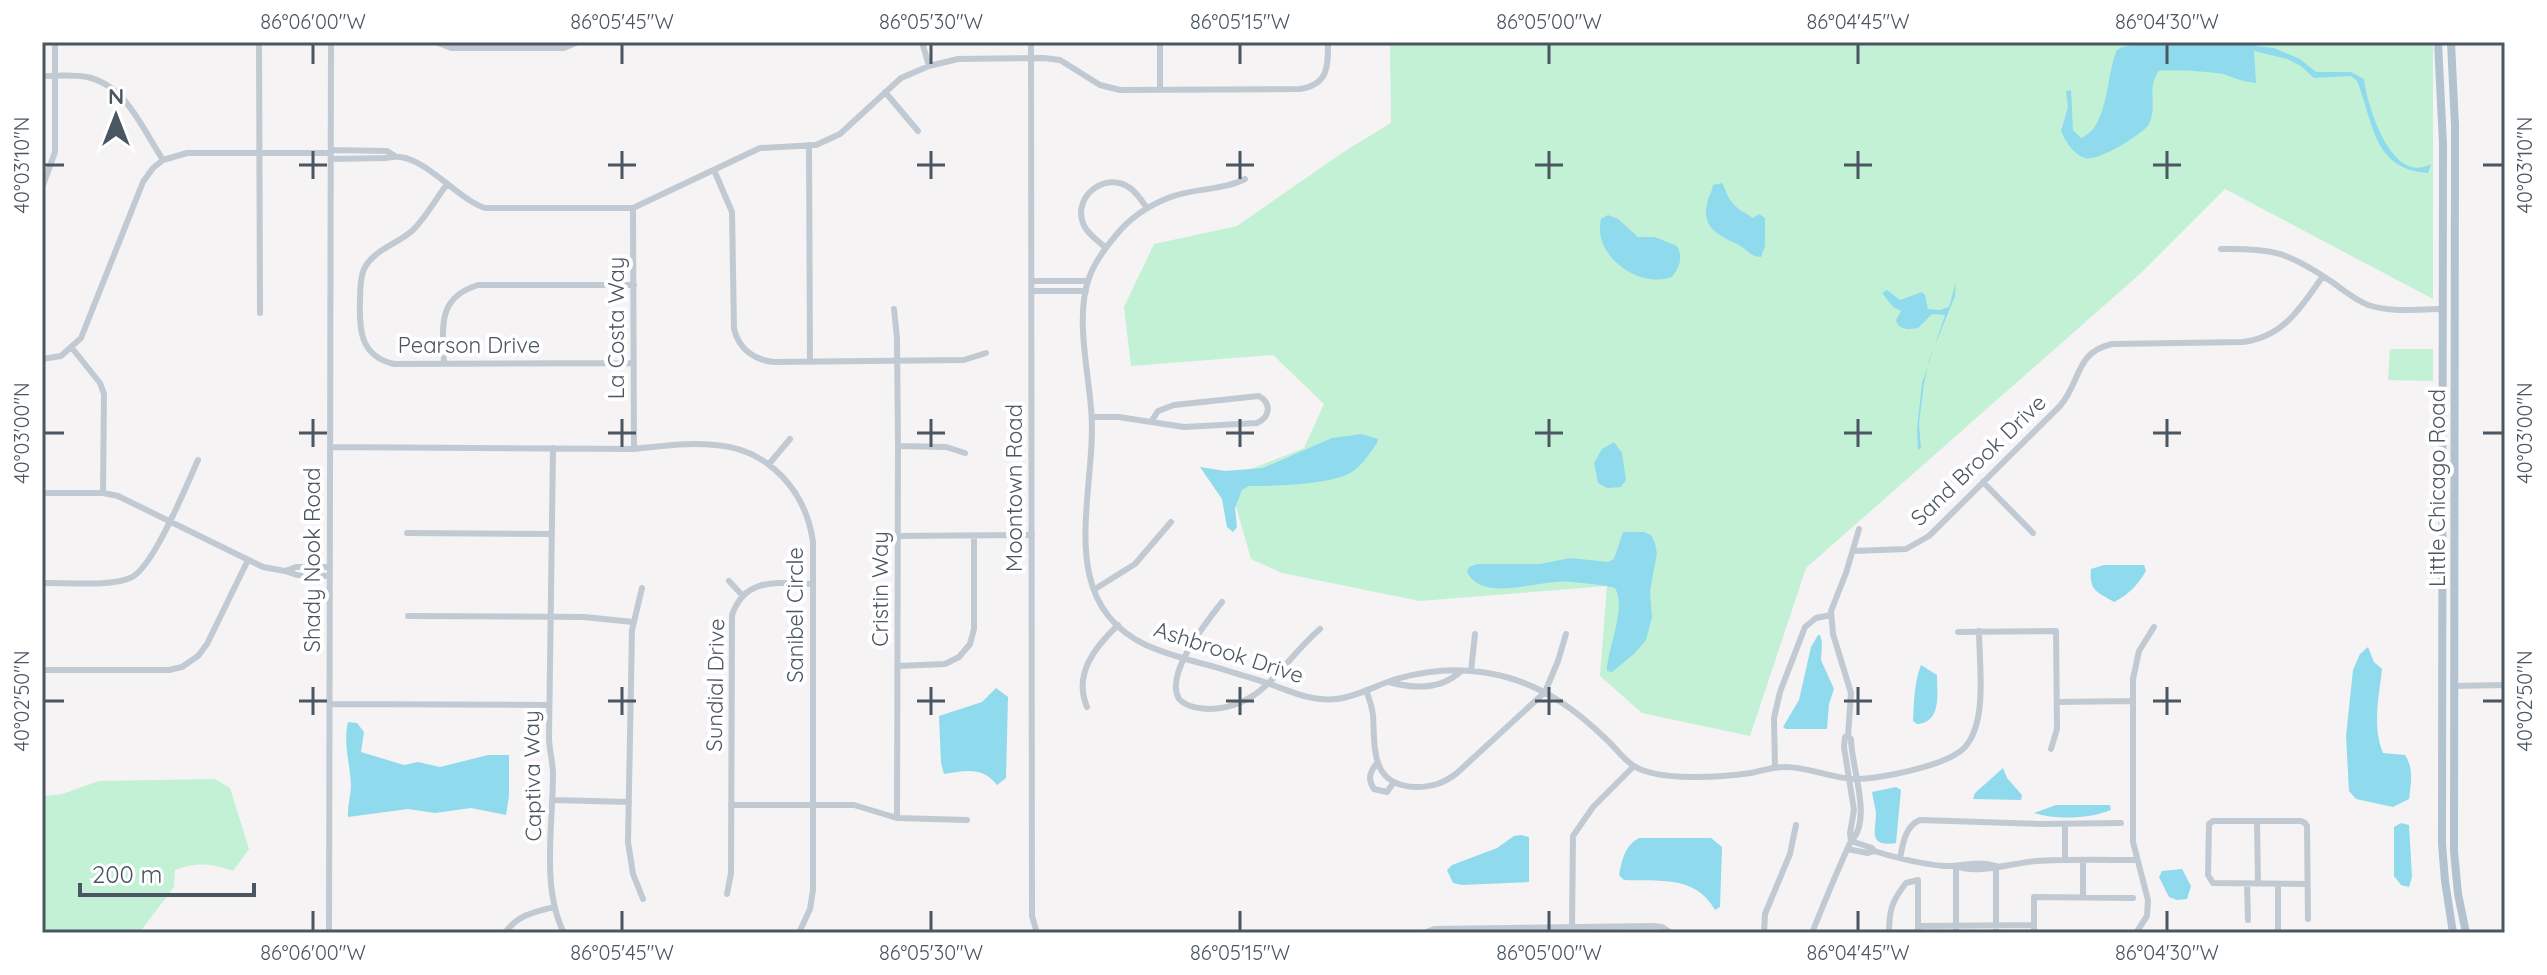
<svg xmlns="http://www.w3.org/2000/svg" width="2547" height="975" viewBox="0 0 2547 975" font-family="Quicksand,sans-serif">
<rect width="100%" height="100%" fill="#f5f3f3"/>
<path fill="#c3f1d5" d="M1390 42H2433V299L2225 189 2141 273 1806 568 1750 736 1642 713 1600 676 1607 586 1420 601 1282 573 1251 559 1228 478 1304 448 1324 404 1273 355 1131 366 1124 307 1154 244 1237 226 1345 151 1391 123Z
M2390 349H2433V381L2388 380Z
M215 779 230 788 249 849 233 871C211 863 197 862 175 870L174 887 139 933H42V796L62 794 99 781Z"/>
<path fill="#90daee" d="M2146 42H2256V46L2274 48 2300 59 2316 72H2351L2364 79C2367 106 2392 186 2431 164L2428 173C2373 169 2374 124 2357 81L2351 76 2314 78 2301 66 2287 59 2254 51 2256 83C2246 82 2236 79 2226 75 2219 72 2168 69 2159 71 2146 87 2158 106 2149 124 2143 134 2098 162 2085 158 2073 154 2066 142 2061 131L2068 107 2066 91 2071 90 2073 130 2081 138C2109 128 2106 73 2117 50 2127 43 2137 47 2146 42Z
M1722 183C1726 189 1726 195 1731 201 1737 210 1745 212 1753 218L1759 214 1765 218V246L1761 257C1752 257 1747 250 1739 245 1721 236 1701 229 1707 204 1708 197 1712 192 1713 185Z
M1608 215 1618 219 1638 237H1655L1677 246C1683 257 1680 267 1672 277 1639 289 1592 256 1601 219Z
M1956 282 1955 296 1929 360 1924 384 1919 424 1921 448 1918 450 1917 429 1922 383 1945 315 1932 314 1918 328C1909 330 1898 330 1896 320L1901 311 1893 307 1882 293 1887 290 1900 300 1922 292 1925 295 1928 309 1940 310 1949 307Z
M1362 434 1378 439 1377 443C1370 453 1362 465 1352 472 1331 485 1273 486 1249 486L1242 490 1235 508 1237 527 1233 532 1227 527 1222 499 1200 467 1225 471 1263 468 1332 438Z
M1614 442 1622 453 1626 480 1621 487 1607 488 1598 483 1594 463 1602 449Z
M1623 532H1644L1651 535 1655 543 1657 553 1650 591 1652 617 1646 640 1634 654 1612 672 1607 671C1607 648 1627 609 1615 588 1604 585 1569 581 1557 582 1531 583 1481 601 1467 572L1469 567 1477 564H1540L1570 558 1608 562 1614 559Z
M2104 565H2144L2146 571C2138 585 2128 595 2114 602 2097 592 2089 591 2091 569Z
M1818 635H1820L1822 642 1821 660 1834 689 1829 704 1827 729H1786L1783 727 1799 700 1811 647Z
M2368 647 2374 662 2382 669C2379 697 2372 726 2383 753L2405 755C2414 769 2411 783 2409 799L2393 807 2356 799 2349 791 2346 736 2353 670 2360 654Z
M1921 665 1937 675C1937 694 1942 722 1917 724L1913 721C1914 702 1914 683 1921 665Z
M996 688 1008 697 1006 778 997 785C982 766 965 771 944 774L941 763 939 716 982 702Z
M348 722 357 723 364 732 361 752 404 765 418 762 440 767 488 755H509V796L506 815 471 808 435 813 408 809 348 817C347 806 351 796 351 785 350 763 343 744 348 722Z
M2003 768 2007 778 2022 795 2021 800 1973 799 1975 793Z
M1896 787 1901 790 1896 843C1867 848 1876 830 1876 813 1875 806 1873 799 1872 792Z
M2056 805H2110L2111 810C2088 819 2057 820 2034 813Z
M2401 823 2409 825 2412 877 2409 887 2401 885 2394 876V827Z
M1521 835 1529 837V882L1462 885 1453 883 1447 870 1452 865 1497 848 1514 836Z
M1639 838H1711L1722 847 1720 907 1715 910C1695 874 1658 882 1624 880L1619 875C1622 860 1625 845 1639 838Z
M2182 869 2191 886 2187 899 2177 900 2169 897 2159 877 2162 871Z"/>
<g fill="none" stroke-linecap="round" stroke-linejoin="round">
<path stroke="#c1cad2" stroke-width="6" d="M259 42 260 313
M436 42 451 48H564L578 42
M922 42 929 66
M1031 42 1032 916 1037 933
M1160 42V90
M42 76C57 76 72 74 87 77 126 85 143 130 163 160
M885 92 918 131
M809 145 810 361
M331 150 387 151 395 156
M331 159 387 158C420 148 454 198 485 208H633L760 148 816 145 840 134 901 78 929 66 958 59 1044 58 1060 60 1100 85 1120 90 1300 89C1329 84 1328 66 1328 42
M714 170 732 212 734 329C739 349 754 360 774 362L964 360 986 353
M1245 179C1221 191 1192 188 1168 198 1148 206 1130 218 1117 234 1105 248 1093 264 1088 281 1076 318 1088 370 1091 408 1099 487 1050 600 1146 645 1170 656 1197 662 1222 669 1237 674 1253 678 1267 683 1290 691 1311 702 1336 699 1357 697 1376 685 1396 679 1431 669 1470 667 1506 677 1546 688 1576 710 1606 739 1615 747 1624 760 1634 766 1659 782 1723 777 1751 773 1762 771 1772 767 1783 767 1807 766 1829 778 1853 779 1879 779 1948 766 1965 747 1988 721 1979 664 1979 631
M447 184C436 199 426 217 413 230 398 244 374 249 364 269 360 278 360 290 360 300 359 330 360 356 394 364L634 363
M42 188 55 152V42
M633 208 634 449
M1105 247C1099 242 1091 236 1086 229 1068 201 1103 169 1130 188 1137 193 1142 201 1147 208
M2221 249C2273 248 2288 252 2332 282 2343 290 2355 300 2368 305 2391 313 2419 309 2443 309
M1032 281H1088
M1032 291H1086
M894 309 897 338 898 446 897 818
M72 348 100 383 104 394 103 493
M42 359 61 356 81 338 143 182 153 168 163 160 187 153H331
M444 364C443 328 436 298 478 285H634
M1259 396C1272 404 1270 417 1257 423L1184 427 1151 422 1158 411 1174 405Z
M1092 417H1119L1151 422
M898 446 946 447 965 453
M330 447 634 449C661 446 688 442 715 445 769 449 806 491 813 542V890L810 909 799 933
M553 448 549 737C549 750 553 762 553 774 553 824 541 888 564 933
M769 464 790 439
M1983 482 2033 533
M42 493H103L118 496 263 567 285 571 296 567H330
M407 533 552 534
M898 536 1032 535
M1853 551 1906 549 1929 536 2060 406C2081 382 2075 352 2112 344L2243 342C2284 337 2301 307 2323 276
M285 571 297 575 330 576
M729 581 742 595
M42 583C65 582 110 587 130 578 153 569 186 486 198 460
M642 588 632 630 628 842 633 874 643 899
M1095 589 1135 564 1171 522
M1222 602C1206 623 1164 674 1179 699 1187 707 1197 708 1208 709 1264 709 1281 662 1320 629
M408 616 584 617 633 622
M1958 632 2056 631 2057 729 2051 749
M898 666 945 664 959 657 970 644 974 629V536
M42 670H169L182 667 198 656 207 644 248 560
M1471 671 1475 634
M1389 682C1414 689 1441 690 1461 671
M2454 686 2505 685
M1366 690C1369 698 1372 706 1373 715 1375 748 1370 786 1416 787 1433 787 1444 783 1457 773L1545 692 1558 661 1566 634
M2057 702 2133 701
M330 704 549 705
M1087 707C1073 674 1095 647 1118 625
M1848 736 1851 739C1851 766 1873 821 1851 841L1850 833 1854 810 1844 747 1845 737 1848 736 1851 693 1833 634 1831 611 1846 573 1859 529
M1377 763C1370 772 1367 779 1374 789L1387 792 1394 782
M1775 768 1774 718 1780 692 1805 627 1816 618 1831 615
M552 800 629 802
M731 805H854L897 818 967 820
M2257 821 2258 884
M1874 851C1897 858 1920 864 1944 866 1962 867 1978 860 1996 866
M1900 858C1903 844 1905 826 1920 820L2039 824 2121 823
M2065 860V824
M2083 860V897
M1956 866C1979 875 2011 863 2036 861 2069 859 2103 860 2136 860
M1956 866V933
M1996 866V933
M2247 884 2248 920
M2278 884V933
M2307 884 2213 883 2208 875 2209 824 2213 821H2301L2305 823 2307 826 2308 919
M727 894 731 873 732 615C745 576 779 583 813 584
M1919 926 2034 925
M1572 927 1573 836 1593 807 1634 766
M329 933 331 42
M505 933C517 915 534 912 554 907
M1424 933 1434 929 1653 926 1662 927 1671 933
M1764 933 1765 914 1790 854 1796 825
M1812 933C1824 903 1837 871 1851 841L1872 848 1874 851 1868 853 1847 849
M1889 933C1889 910 1892 901 1906 883L1918 880V933
M2034 933V897L2133 898
M2136 933 2147 916 2148 900 2133 842V679L2139 651 2154 627"/>
<path stroke="#b3c2d1" stroke-width="8" d="M2438 42 2443 144 2442 844 2445 881 2453 933
M2451 42 2455 126 2454 851 2458 894 2466 933"/>
</g>
<path fill="none" stroke="#4a5661" stroke-width="3" d="M313 44V64M622 44V64M931 44V64M1240 44V64M1549 44V64M1858 44V64M2167 44V64M313 151V179M622 151V179M931 151V179M1240 151V179M1549 151V179M1858 151V179M2167 151V179M44 165H64M299 165H327M608 165H636M917 165H945M1226 165H1254M1535 165H1563M1844 165H1872M2153 165H2181M2483 165H2503M313 419V447M622 419V447M931 419V447M1240 419V447M1549 419V447M1858 419V447M2167 419V447M44 433H64M299 433H327M608 433H636M917 433H945M1226 433H1254M1535 433H1563M1844 433H1872M2153 433H2181M2483 433H2503M313 687V715M622 687V715M931 687V715M1240 687V715M1549 687V715M1858 687V715M2167 687V715M44 701H64M299 701H327M608 701H636M917 701H945M1226 701H1254M1535 701H1563M1844 701H1872M2153 701H2181M2483 701H2503M313 911V931M622 911V931M931 911V931M1240 911V931M1549 911V931M1858 911V931M2167 911V931"/>
<g text-anchor="middle" dominant-baseline="central" stroke-width="8" stroke-linejoin="round" paint-order="stroke">
<g font-size="22" fill="#4a5661" stroke="#fff">
<text transform="translate(616 328) rotate(-90)">La Costa Way</text>
<text x="469" y="345">Pearson Drive</text>
<text transform="translate(1978 460) rotate(-44)">Sand Brook Drive</text>
<text transform="translate(1014 488) rotate(-90)">Moontown Road</text>
<text transform="translate(2437 488) rotate(-90)">Little Chicago Road</text>
<text transform="translate(312 560) rotate(-90)">Shady Nook Road</text>
<text transform="translate(880 589) rotate(-90)">Cristin Way</text>
<text transform="translate(795 615) rotate(-90)">Sanibel Circle</text>
<text transform="translate(1229 652) rotate(18)">Ashbrook Drive</text>
<text transform="translate(715 685) rotate(-89)">Sundial Drive</text>
<text transform="translate(532 776) rotate(-91)">Captiva Way</text>
</g>
</g>
<rect width="2547" height="975" fill="none" stroke="#ffffff" stroke-width="88"/>
<g transform="translate(116 116)" stroke="#ffffff" stroke-width="6" paint-order="stroke">
<path d="M0-6L14 30L0 20L-14 30Z" fill="#4a5661"/>
<text y="-12" font-size="22" font-weight="bold" text-anchor="middle" fill="#4a5661">N</text>
</g>
<path d="M80 883v12h174v-12" fill="none" stroke="#4a5661" stroke-width="4"/>
<text x="92" y="883" font-size="24" fill="#4a5661" stroke="#ffffff" stroke-width="6" paint-order="stroke">200 m</text>
<rect x="44" y="44" width="2459" height="887" fill="none" stroke="#4a5661" stroke-width="3"/>
<g font-size="20" text-anchor="middle" fill="#4a5661">
<text x="313" y="29">86°06'00"W</text>
<text x="622" y="29">86°05'45"W</text>
<text x="931" y="29">86°05'30"W</text>
<text x="1240" y="29">86°05'15"W</text>
<text x="1549" y="29">86°05'00"W</text>
<text x="1858" y="29">86°04'45"W</text>
<text x="2167" y="29">86°04'30"W</text>
<text transform="translate(22 165) rotate(-90)" y="7">40°03'10"N</text>
<text transform="translate(2525 165) rotate(-90)" y="7">40°03'10"N</text>
<text transform="translate(22 433) rotate(-90)" y="7">40°03'00"N</text>
<text transform="translate(2525 433) rotate(-90)" y="7">40°03'00"N</text>
<text transform="translate(22 701) rotate(-90)" y="7">40°02'50"N</text>
<text transform="translate(2525 701) rotate(-90)" y="7">40°02'50"N</text>
<text x="313" y="960">86°06'00"W</text>
<text x="622" y="960">86°05'45"W</text>
<text x="931" y="960">86°05'30"W</text>
<text x="1240" y="960">86°05'15"W</text>
<text x="1549" y="960">86°05'00"W</text>
<text x="1858" y="960">86°04'45"W</text>
<text x="2167" y="960">86°04'30"W</text>
</g>
</svg>
